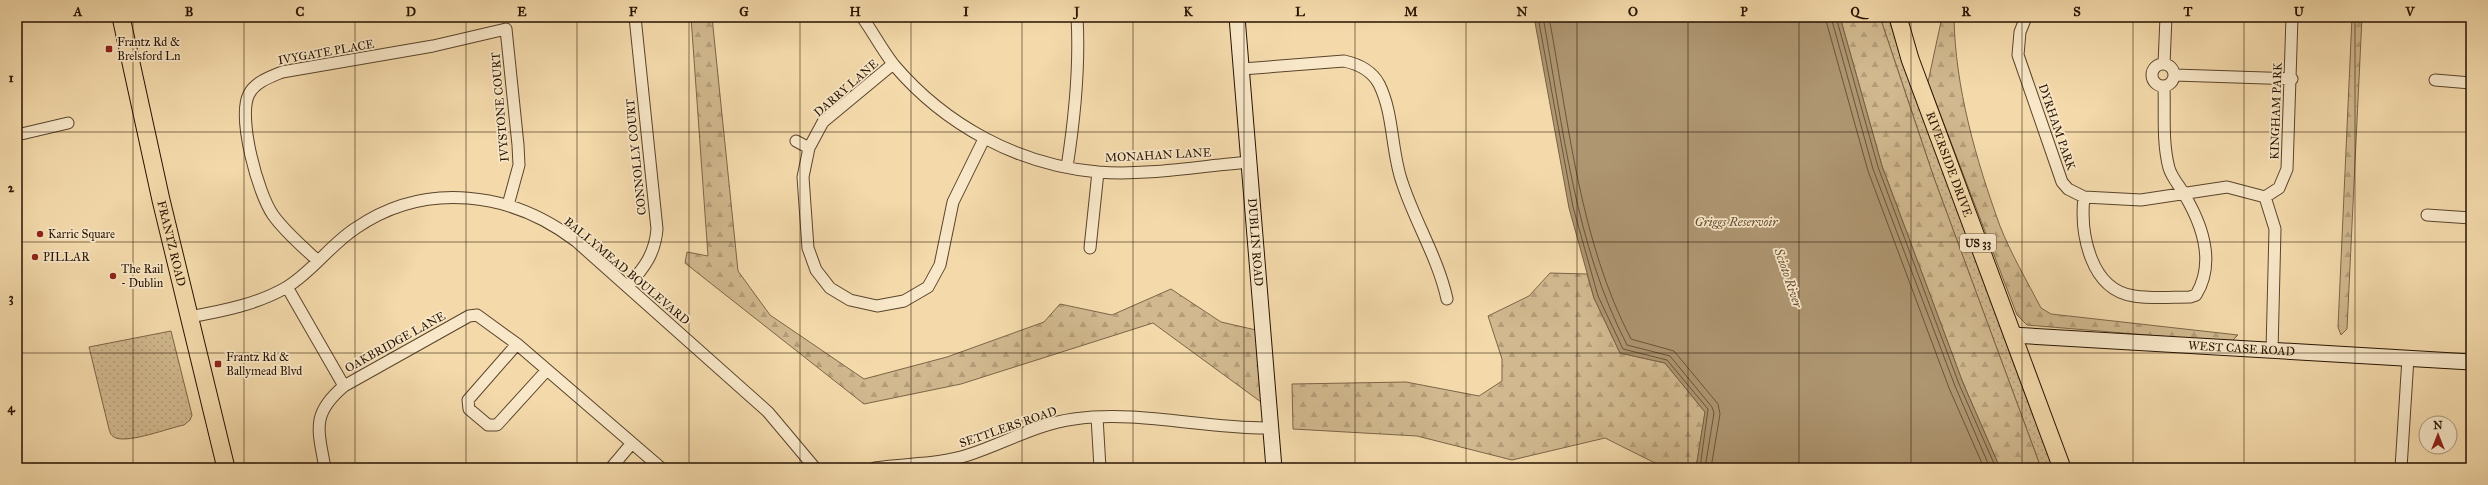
<svg xmlns="http://www.w3.org/2000/svg" width="2488" height="485" viewBox="0 0 2488 485" font-family="'IM FELL Great Primer',serif">
<defs>
<pattern id="grass-dots" width="8" height="8" patternUnits="userSpaceOnUse"><rect width="8" height="8" fill="#d1b88e"/><path d="M2 2h.1M6 6h.1" fill="none" stroke="#b39d79" stroke-width="1.8" stroke-linecap="round"/></pattern>
<pattern id="forest-firs" width="22" height="20" patternUnits="userSpaceOnUse"><rect width="22" height="20" fill="#d1b88e"/><path d="M5 1l3.5 6h-7zM16 11l3.5 6h-7z" fill="#b39d79"/></pattern>
</defs>
<rect width="100%" height="100%" fill="#f4daab"/>
<filter id="stains"><feTurbulence type="fractalNoise" baseFrequency=".005" numOctaves="4"/><feColorMatrix values="0 0 0 0 .2 0 0 0 0 .09 0 0 0 0 .02 0 0 0 .5 -.17"/></filter>
<radialGradient id="worn" r=".72"><stop offset=".6" stop-color="#630" stop-opacity="0"/><stop offset="1" stop-color="#630" stop-opacity=".3"/></radialGradient>
<path fill="url(#grass-dots)" stroke="#7c6547" d="M1880 17H1888L1918 104 2053 468H2041L1934 178Z
M171 331 192 415 190 420 184 425C169 428 130 443 116 438 111 436 110 433 109 429L89 347Z"/>
<path fill="url(#forest-firs)" stroke="#7c6547" d="M691 17H712L738 271 770 315 864 379 947 357 1044 322 1060 304 1112 315 1171 289 1221 322 1256 330 1261 402 1153 323 961 384 864 404 685 263 687 252 708 256Z
M1840 17H1880L1934 178 2041 468H2000L1963 383 1882 166Z
M1942 17H1954C1955 87 1976 160 2000 226 2011 254 2027 281 2041 308L2051 314 2238 335 2231 342 2027 325 2017 315 1928 82Z
M2352 17H2362L2347 329 2341 335 2338 327Z
M1550 273 1587 274 1594 298 1620 353 1665 363 1705 412 1696 468H1665L1605 438 1512 460 1417 436 1293 429 1292 384 1406 382 1479 396 1502 381V359L1488 316 1529 296Z"/>
<path fill="#ae9671" stroke="#786144" d="M1534 17H1840L1882 166 1963 383 2000 468H1696L1705 412 1665 363 1620 353 1594 298 1569 208Z"/>
<g fill="none" stroke-linecap="round" stroke-linejoin="round">
<path stroke="#6a5438" stroke-width="1" d="M1538 17 1573 207 1598 296 1623 349 1667 360 1708 409 1700 468
M1543 17C1563 127 1575 244 1627 345L1670 356 1712 407 1714 413 1705 468
M1549 17C1569 125 1580 241 1631 339L1674 351 1718 404 1720 414 1711 468
M1825 17 1868 171 1949 388 1984 468
M1831 17 1873 169 1955 386 1990 468
M1836 17 1878 167 1959 384 1996 468"/>
<g stroke="#5a442b" stroke-width="13">
<path id="street" d="M862 17C873 32 882 50 894 65 945 125 1018 165 1098 172 1144 176 1201 166 1249 162
M2026 17 2020 32 2018 55 2062 182 2068 189 2084 197 2141 200 2227 187 2265 197 2275 229 2272 351
M893 64 823 122 809 148 803 177 808 248 816 270 830 288 850 300 877 306 904 301 928 287 940 265 953 202 984 139
M2164 64 2166 17
M2152 75a11 11 0 1 1 22 0a11 11 0 1 1-22 0Z
M1242 69 1344 61C1358 64 1372 71 1379 84 1394 114 1391 151 1402 182 1415 222 1438 258 1447 299
M2175 75 2292 79
M2435 80 2471 83
M17 135 68 123
M796 141 809 148
M1067 167C1075 116 1080 68 1077 17
M2084 197C2080 233 2090 290 2134 296 2152 299 2172 297 2190 297L2196 295C2216 262 2202 224 2184 194 2179 185 2172 178 2169 168 2162 142 2165 112 2164 86
M2265 197 2279 188 2287 169 2292 17
M2427 215 2471 218
M1090 248 1098 172
M318 261C303 247 285 232 273 215 258 194 237 117 249 94 255 82 270 77 282 72L433 46 506 29 518 145 519 165 508 205
M628 286C644 268 655 254 657 229L635 17
M287 287 344 386
M189 317C223 311 258 304 287 287 313 271 331 244 356 228 426 180 512 192 576 241L768 412 815 468
M517 344 468 400 469 409 488 425H497L547 370
M1097 417 1100 468
M325 468C318 429 311 414 344 386L469 316 477 315 517 344 661 468
M611 468 632 443
M875 468C906 463 937 465 968 455 1003 444 1036 424 1074 419 1140 410 1204 429 1270 428
M2401 468 2408 358"/>
</g>
<g stroke="#271200" stroke-width="17">
<g id="secondary">
<path id="s1" d="M1237 17 1274 468"/>
<path id="s2" d="M2012 335 2471 362"/>
</g>
</g>
<g stroke="#271200" stroke-width="19">
<g id="primary">
<path id="s3" d="M121 17 161 200 226 468"/>
<path id="s4" d="M1898 17 1910 59 2062 468"/>
</g>
</g>
<use href="#street" stroke="#f8e7c8" stroke-width="11"/>
<use href="#secondary" stroke="#f8e7c8" stroke-width="15"/>
<use href="#primary" stroke="#f4daab" stroke-width="17"/>
</g>
<path fill="none" stroke="#271200" stroke-width="1" stroke-opacity="0.55" d="M133 17V468M244 17V468M355 17V468M466 17V468M577 17V468M689 17V468M800 17V468M911 17V468M1022 17V468M1133 17V468M1244 17V468M1355 17V468M1466 17V468M1577 17V468M1688 17V468M1799 17V468M1911 17V468M2022 17V468M2133 17V468M2244 17V468M2355 17V468M17 132H2471M17 242H2471M17 353H2471"/>
<g fill="#8f2418" stroke="#f8e7c8" stroke-width="1.5">
<rect x="105" y="45" width="8" height="8" rx="2"/>
<circle cx="40" cy="234" r="4"/>
<circle cx="35" cy="257" r="4"/>
<circle cx="113" cy="276" r="4"/>
<rect x="214" y="360" width="8" height="8" rx="2"/>
</g>
<g text-anchor="middle" dominant-baseline="central" stroke-width="3.5" stroke-linejoin="round" paint-order="stroke">
<rect fill="#f8e7c8" stroke="#66523c" stroke-width="1" x="1960" y="234" width="36" height="18" rx="3"/>
<g font-size="11" font-weight="bold" fill="#271200">
<text x="1978" y="243">US 33</text>
</g>
<g font-size="12" fill="#271200" stroke="#f8e7c8" text-anchor="start">
<text x="117" y="42">Frantz Rd &amp;<tspan x="117" dy="14">Brelsford Ln</tspan></text>
<text x="48" y="234">Karric Square</text>
<text x="43" y="257">PILLAR</text>
<text x="121" y="269">The Rail<tspan x="121" dy="14">- Dublin</tspan></text>
<text x="226" y="357">Frantz Rd &amp;<tspan x="226" dy="14">Ballymead Blvd</tspan></text>
</g>
<g font-size="12" fill="#271200" stroke="#f8e7c8">
<text transform="translate(326 52) rotate(-10)">IVYGATE PLACE</text>
<text transform="translate(846 88) rotate(-41)">DARRY LANE</text>
<text transform="translate(500 107) rotate(-95)">IVYSTONE COURT</text>
<text transform="translate(2276 111) rotate(-88)">KINGHAM PARK</text>
<text transform="translate(2057 127) rotate(71)">DYRHAM PARK</text>
<text transform="translate(1158 155) rotate(-3)">MONAHAN LANE</text>
<text transform="translate(636 157) rotate(-96)">CONNOLLY COURT</text>
<text stroke="none"><textPath href="#s4" startOffset="156">RIVERSIDE DRIVE</textPath></text>
<text stroke="none"><textPath href="#s3" startOffset="232">FRANTZ ROAD</textPath></text>
<text stroke="none"><textPath href="#s1" startOffset="226">DUBLIN ROAD</textPath></text>
<text transform="translate(627 271) rotate(40)">BALLYMEAD BOULEVARD</text>
<text transform="translate(395 342) rotate(-29)">OAKBRIDGE LANE</text>
<text stroke="none"><textPath href="#s2" startOffset="230">WEST CASE ROAD</textPath></text>
<text transform="translate(1008 427) rotate(-19)">SETTLERS ROAD</text>
</g>
<g font-size="13" font-style="italic" fill="#644d33" stroke="#f8e7c8">
<text x="1736" y="222">Griggs Reservoir</text>
<text transform="translate(1788 278) rotate(71)">Scioto River</text>
</g>
</g>
<rect width="2488" height="485" fill="none" stroke="#f4daab" stroke-width="44"/>
<g transform="translate(2438 435)"><circle r="19" fill="#f8e7c8" stroke="#a49278"/>
<path d="M0-3L7 15L0 10L-7 15Z" fill="#8f2418"/>
<text y="-6" font-size="11" font-weight="bold" text-anchor="middle" fill="#271200">N</text>
</g>
<rect x="22" y="22" width="2444" height="441" fill="none" stroke="#271200" stroke-width="1.5"/>
<g font-size="13" text-anchor="middle" font-weight="bold" fill="#271200">
<text x="78" y="16">A</text>
<text x="189" y="16">B</text>
<text x="300" y="16">C</text>
<text x="411" y="16">D</text>
<text x="522" y="16">E</text>
<text x="633" y="16">F</text>
<text x="744" y="16">G</text>
<text x="855" y="16">H</text>
<text x="966" y="16">I</text>
<text x="1077" y="16">J</text>
<text x="1188" y="16">K</text>
<text x="1300" y="16">L</text>
<text x="1411" y="16">M</text>
<text x="1522" y="16">N</text>
<text x="1633" y="16">O</text>
<text x="1744" y="16">P</text>
<text x="1855" y="16">Q</text>
<text x="1966" y="16">R</text>
<text x="2077" y="16">S</text>
<text x="2188" y="16">T</text>
<text x="2299" y="16">U</text>
<text x="2410" y="16">V</text>
<text x="11" y="82">1</text>
<text x="11" y="192">2</text>
<text x="11" y="302">3</text>
<text x="11" y="412">4</text>
</g>
<rect width="100%" height="100%" filter="url(#stains)"/>
<rect width="100%" height="100%" fill="url(#worn)"/>
</svg>
